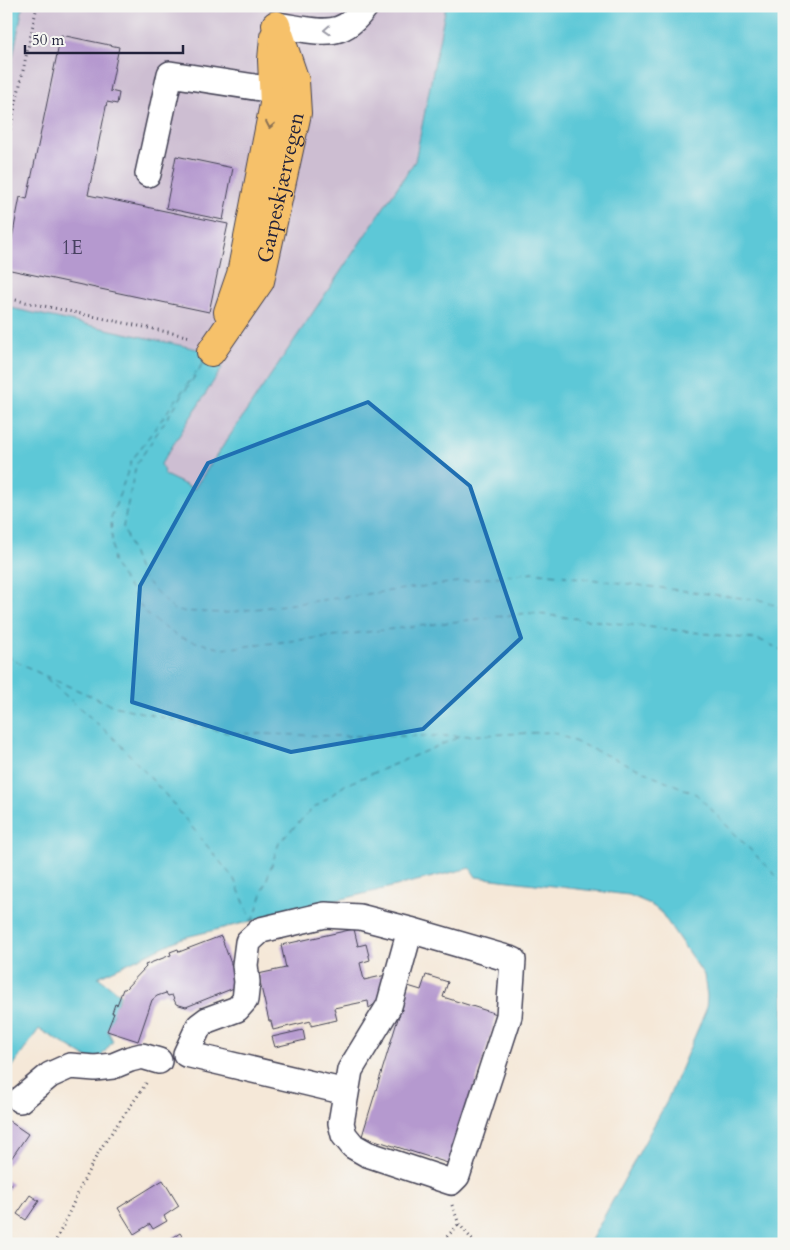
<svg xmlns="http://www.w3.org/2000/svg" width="790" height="1250" viewBox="0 0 790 1250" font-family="Cardo,serif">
<rect width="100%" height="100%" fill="#f6f6f2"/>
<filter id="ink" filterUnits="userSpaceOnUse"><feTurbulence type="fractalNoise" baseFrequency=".02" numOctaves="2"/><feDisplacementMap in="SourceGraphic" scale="10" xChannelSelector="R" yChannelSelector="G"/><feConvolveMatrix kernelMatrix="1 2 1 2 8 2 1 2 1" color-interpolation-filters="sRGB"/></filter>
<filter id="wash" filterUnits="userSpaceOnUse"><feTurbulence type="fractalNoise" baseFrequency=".0096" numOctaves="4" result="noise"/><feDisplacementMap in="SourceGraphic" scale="20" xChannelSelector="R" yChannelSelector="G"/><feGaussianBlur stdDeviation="1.12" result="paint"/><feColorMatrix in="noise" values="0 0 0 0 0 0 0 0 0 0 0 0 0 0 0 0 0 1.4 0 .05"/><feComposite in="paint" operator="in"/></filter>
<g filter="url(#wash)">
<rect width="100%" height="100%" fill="#f5e8d8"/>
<path fill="#cdbed2" d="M23 6H446L415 161 194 489 165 475 161 464 222 368 211 352 6 307V91Z"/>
<path fill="#5dc8d7" stroke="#407589" d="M6 6H23L6 91Z
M446 6H784V1244H589L666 1103 706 1010 707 996 704 975 660 911 648 903 629 895 476 877 470 868 182 938 98 977 120 994 108 1031 113 1041 96 1063 39 1029 6 1076V307L211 352 217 358 222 368 161 464 165 475 194 489 415 161Z"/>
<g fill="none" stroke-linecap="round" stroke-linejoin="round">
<path stroke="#375c72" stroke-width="1" stroke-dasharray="6 5" stroke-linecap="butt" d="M203 363 132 460 111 518 113 563 146 614 178 637 222 649 529 613 760 640 784 651
M201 367 136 465 123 527 141 576 175 611 224 613 533 572 766 601 784 610
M6 656 43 675 114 706 229 733 335 736H460L553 732 696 794 784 884
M46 678 118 742 165 794 234 879 252 921
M253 921 279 843 309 812 345 785 459 737"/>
</g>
<g id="blocks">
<path fill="#b599cf" d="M61 35 119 47 110 91 119 93 117 104 107 102 88 195 228 224 209 312 6 269 20 197 27 199Z
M176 156 233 168 223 220 166 208Z
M354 929 358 946 366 944 370 960 360 963 364 980 386 975 382 999 369 1008 368 1001 334 1008 337 1020 311 1026V1021L273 1030 271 1021H269L258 974 286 968 281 945Z
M221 936 239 986 186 1007 176 1004 172 995 168 996 166 993 157 996 152 1000 138 1041 107 1031 114 1013H112L115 1004 117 1005 123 989H125L146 967 145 965 171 955 170 952 178 949 179 952Z
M426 975 448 982 443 997 497 1014 451 1164 362 1136 408 986 421 990Z
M303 1030 305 1040 275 1047 272 1037Z
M6 1119 28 1134 6 1166Z
M6 1180 12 1184 6 1193Z
M163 1180 179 1206 164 1216 167 1221 153 1229 150 1224 134 1234 118 1208Z
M30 1195 39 1201 26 1220 17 1214Z
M180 1233 187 1244H163Z"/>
</g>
</g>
<g filter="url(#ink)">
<use href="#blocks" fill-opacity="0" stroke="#424053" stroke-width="1"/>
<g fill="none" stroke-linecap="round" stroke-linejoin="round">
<g stroke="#424053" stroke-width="28">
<path id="minor" d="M276 25C294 27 322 35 339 29 351 25 359 15 366 6
M148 174 170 74 293 93
M346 1092 186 1054 199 1026 207 1020 237 1009 245 1000 247 982 245 965 248 942 261 930 325 915 360 917 410 930 513 960 509 1016 457 1176 451 1182 367 1154 353 1146 344 1135 341 1123 350 1070 389 1006 410 930
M20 1100 50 1075 70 1066 95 1068 113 1066 130 1059 142 1056 159 1061"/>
</g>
<g stroke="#424053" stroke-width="30">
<g id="major">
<path d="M228 312 241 274 274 104 272 60 274 37"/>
<path id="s1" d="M211 352 260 281 297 113 295 81 276 25"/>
</g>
</g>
<path stroke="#424053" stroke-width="3" stroke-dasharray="1 4" stroke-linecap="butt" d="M6 149 37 6
M6 298 191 337
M452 1205 459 1224 476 1244
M54 1244C70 1213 82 1180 100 1150 115 1126 133 1104 148 1080
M440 1244 459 1224"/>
<use href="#minor" stroke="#fff" stroke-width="25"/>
<use href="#major" stroke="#f6c16b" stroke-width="28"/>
</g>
<defs><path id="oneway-chevron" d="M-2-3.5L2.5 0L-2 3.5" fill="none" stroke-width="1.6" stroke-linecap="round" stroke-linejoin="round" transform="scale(1.25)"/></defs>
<use stroke="#9c9ca7" href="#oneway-chevron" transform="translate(327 30) rotate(177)"/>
<use stroke="#8c7253" href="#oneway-chevron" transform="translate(270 125) rotate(101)"/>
</g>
<path fill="#1f6fb2" fill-opacity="0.2" stroke="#1f6fb2" stroke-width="4" stroke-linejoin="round" d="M368 402 470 486 521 638 423 729 291 752 132 702 140 586 208 463Z"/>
<g text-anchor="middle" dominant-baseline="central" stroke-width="5" stroke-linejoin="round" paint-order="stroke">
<g font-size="19" fill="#474060">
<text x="72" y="248">1E</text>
</g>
<g font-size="21" fill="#22223b" stroke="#f6f6f2">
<text stroke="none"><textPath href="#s1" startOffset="182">Garpeskjærvegen</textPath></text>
</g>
</g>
<rect width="790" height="1250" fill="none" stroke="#f6f6f2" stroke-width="25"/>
<path d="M25 45v8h158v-8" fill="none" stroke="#22223b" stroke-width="2.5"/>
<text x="32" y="45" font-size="15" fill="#22223b" stroke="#f6f6f2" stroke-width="4" paint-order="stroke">50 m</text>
</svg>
